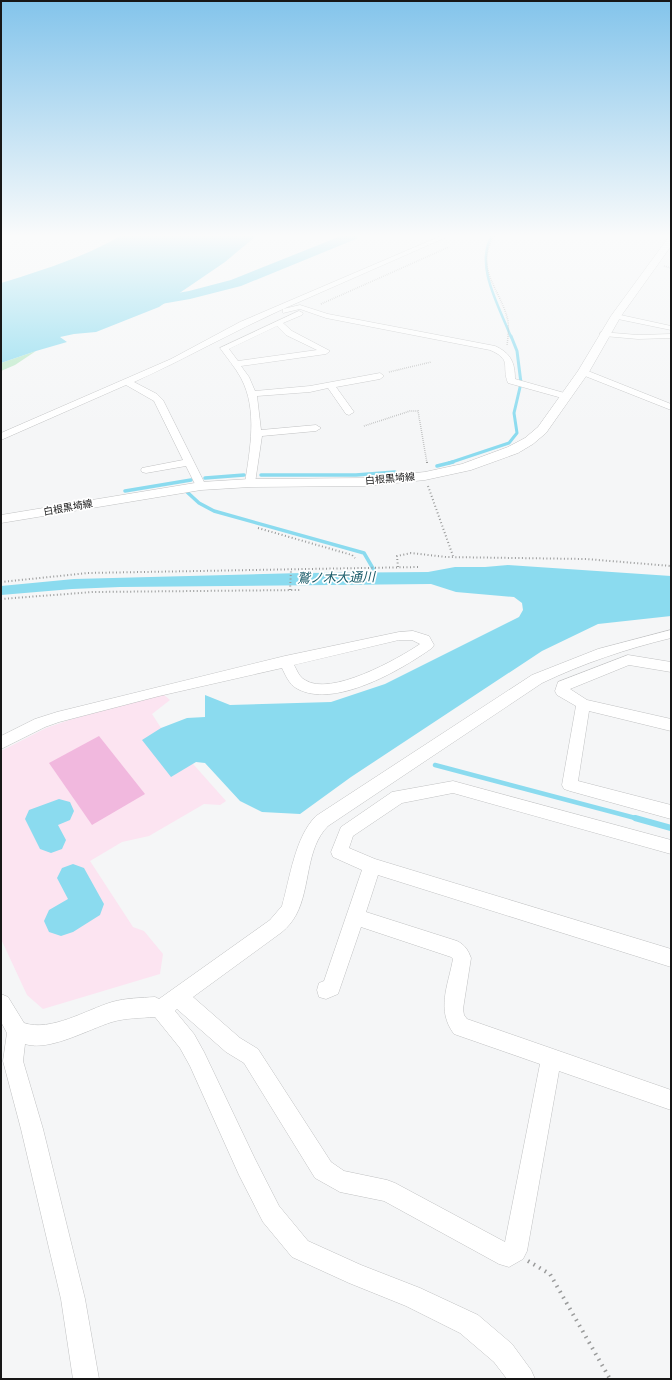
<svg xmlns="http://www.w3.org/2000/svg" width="672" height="1380" viewBox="0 0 672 1380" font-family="'Source Sans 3','Noto Sans JP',sans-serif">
<rect width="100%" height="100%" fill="#f5f6f7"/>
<path fill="#fce4f1" d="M163 694 170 700 152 714 161 728 226 801 220 805 204 804 149 836 122 842 90 861 133 927 144 931 163 954 160 974 43 1009 27 995 1 939V751L46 728 72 719Z"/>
<path fill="#bbe9c7" d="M36 351 15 365 1 371V363Z"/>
<path fill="#8bdbef" d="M120 236H256L225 262 159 307 96 332 74 334 60 337 67 342 36 351 1 363V283C40 271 85 257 120 236Z
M508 565 671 576V616L598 624 542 651 351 777 300 814 262 812 240 801 205 763 196 762 171 777 142 740 161 728 187 718 205 717V695L230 705 331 702 385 684 519 617 523 610 522 603 514 597 456 592 431 584 120 587 72 589 1 595V586L74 579 302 573 428 572 455 567H485Z"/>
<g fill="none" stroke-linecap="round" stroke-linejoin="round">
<path stroke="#8bdbef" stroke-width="2.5" d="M492 236C474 265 500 308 511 337"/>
<path stroke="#8bdbef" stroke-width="3" d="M449 463 509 443 517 433 514 413 521 383 517 351 511 336"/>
<path stroke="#8bdbef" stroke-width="3.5" d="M437 466 453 462
M261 475H356L395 472
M205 478 244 475
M125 491 191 480
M187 492 199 503 214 511 364 553 378 577"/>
<path stroke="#8bdbef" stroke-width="4.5" d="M435 765 639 819"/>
<path stroke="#8bdbef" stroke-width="6" d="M635 818 671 828"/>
<path fill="#8bdbef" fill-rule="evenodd" d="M341 236H358L356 239 241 286 190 299 138 308 133 307 131 304 133 301 138 300 189 291 231 280Z
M59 799 70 802 74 811 70 820 58 825 66 840 62 849 51 853 40 849 25 819 29 810Z
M73 864 84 868 104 904 100 915 73 932 61 936 49 932 44 921 49 910 68 899 57 878 62 868Z"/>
</g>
<path fill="#f1b8de" d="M99 736 145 794 92 825 49 763Z"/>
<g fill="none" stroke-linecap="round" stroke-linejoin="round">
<g stroke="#c1c2c3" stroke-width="1">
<path id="minor" d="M441 236H449L283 309 300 305 328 314 495 346C511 353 515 363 515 379L568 394 570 396 568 398H562L508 383C501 366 513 360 490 350L326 318 300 309 283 313V309C232 332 185 359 134 382L157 394 163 400 206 486 205 488H197L186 466 146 473 142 472 141 470 142 468 183 460 154 401 126 385 1 440V433L171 359 240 322Z
M299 311 303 313 302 315 283 323 292 331 330 351 326 354 241 366 249 377 255 391 310 386 380 373 384 376 380 379 336 387 354 412 349 415 346 414 328 388 310 392 257 396 261 430 316 425 321 428 316 431 262 436 255 483 250 486 246 485 245 483C250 449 258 410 241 378 235 367 227 358 220 348ZM277 326 286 335 317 350 238 361 229 349Z
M613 314H616L671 326V330L613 318Z
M601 332 638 335 671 334V338L638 339 604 336 600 334Z
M583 369 671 404V410L580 374 579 372 580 370Z
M671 630V638C626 649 584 663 542 683L328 826C305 849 311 887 296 915 292 922 288 927 282 932L193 997 240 1038 258 1049 331 1162 344 1171 387 1180 395 1183 505 1242 540 1064 454 1034C436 1010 448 986 453 959L451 957 361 927 338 994 326 999 319 997 317 990 319 983 324 981 362 870 333 857 331 852 341 827 392 792 453 781 671 840V854L453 793 402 803 353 836 349 848 375 859 671 949V967L378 875 366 912 457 941C465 945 468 950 471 958L463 1009 464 1015 467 1019 671 1090V1110L559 1071 527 1251 523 1259 509 1267 499 1264 384 1201 340 1192 315 1178 244 1063 226 1052 177 1009 175 1011 194 1034 204 1052 255 1159 279 1206 308 1241 361 1265 420 1288 478 1315 512 1344 531 1370 535 1379H507L494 1362 460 1333 406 1306 349 1283 292 1257 263 1222 239 1175 190 1066 180 1048 155 1017C141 1018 125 1018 112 1022 89 1029 49 1052 25 1044L23 1061 43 1129 85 1299 99 1379H73L61 1299 21 1129 3 1061 7 1033 1 1022V994L8 997 24 1023C51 1032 86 1010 112 1002 126 998 141 998 155 997L159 999 270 920 282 906C290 878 295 837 316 816L532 675 598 649Z
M413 631 429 636 434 645 432 648C401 670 333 710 296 688 289 684 285 674 282 668L159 696 59 722 45 727 1 749V736L35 719 57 712 285 656 399 632ZM399 640H412L420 644C398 659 330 697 305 680 299 677 297 670 294 665Z
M628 655 671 662V672L629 665 570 689 587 700 671 719V731L589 711 578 781 671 805V819L570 791 564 789 562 785 576 706 557 695 555 691 558 682Z"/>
</g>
<g stroke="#c1c2c3" stroke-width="1">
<path id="major" d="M671 237V246L621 316 589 372 546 433 533 444 518 453 471 470 425 480 365 486 250 487 201 490 1 523V515L201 482 250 479 365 478 425 472 462 464 508 447 525 438 538 427 578 371 611 316 668 238Z"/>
</g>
<path stroke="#9a9b9b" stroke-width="1.5" stroke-dasharray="0.5 1.5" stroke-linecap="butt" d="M494 236C474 270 501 289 508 321 509 330 508 337 507 346
M1 240 3 241
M664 266 671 268
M321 304 449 247
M389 372 431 362
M364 426 410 411H418L427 463"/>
<path stroke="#9a9b9b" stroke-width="2" stroke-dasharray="1 2.5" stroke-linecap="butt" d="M427 462V465
M428 486 453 556
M258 528 352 555 355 558
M398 567 397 556 411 553 446 557 586 559 671 566
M1 582 88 573 418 567
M290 590 291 570
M1 599 93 592 301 590"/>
<path stroke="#9a9b9b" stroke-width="4" stroke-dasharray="1.5 5" stroke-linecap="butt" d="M528 1261 550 1274 610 1379"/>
<use href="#minor" fill="#fff" fill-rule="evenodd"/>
<use href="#major" fill="#fff" fill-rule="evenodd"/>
</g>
<linearGradient id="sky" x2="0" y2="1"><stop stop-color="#83c4eb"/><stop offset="0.55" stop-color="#fafbfb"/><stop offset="1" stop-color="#fafbfb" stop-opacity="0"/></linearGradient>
<rect width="672" height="429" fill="url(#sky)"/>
<g text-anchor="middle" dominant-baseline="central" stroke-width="3.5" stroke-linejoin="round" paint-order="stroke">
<g font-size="10" fill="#171717" stroke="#fff">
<text transform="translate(390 479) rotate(-5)">白根黒埼線</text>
<text transform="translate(68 508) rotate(-10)">白根黒埼線</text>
</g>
<g font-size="13" font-style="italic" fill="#175a68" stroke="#fff">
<text transform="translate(336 578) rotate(-1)">鷲ノ木大通川</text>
</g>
</g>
<rect width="672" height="1380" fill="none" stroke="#171717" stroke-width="4"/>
</svg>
